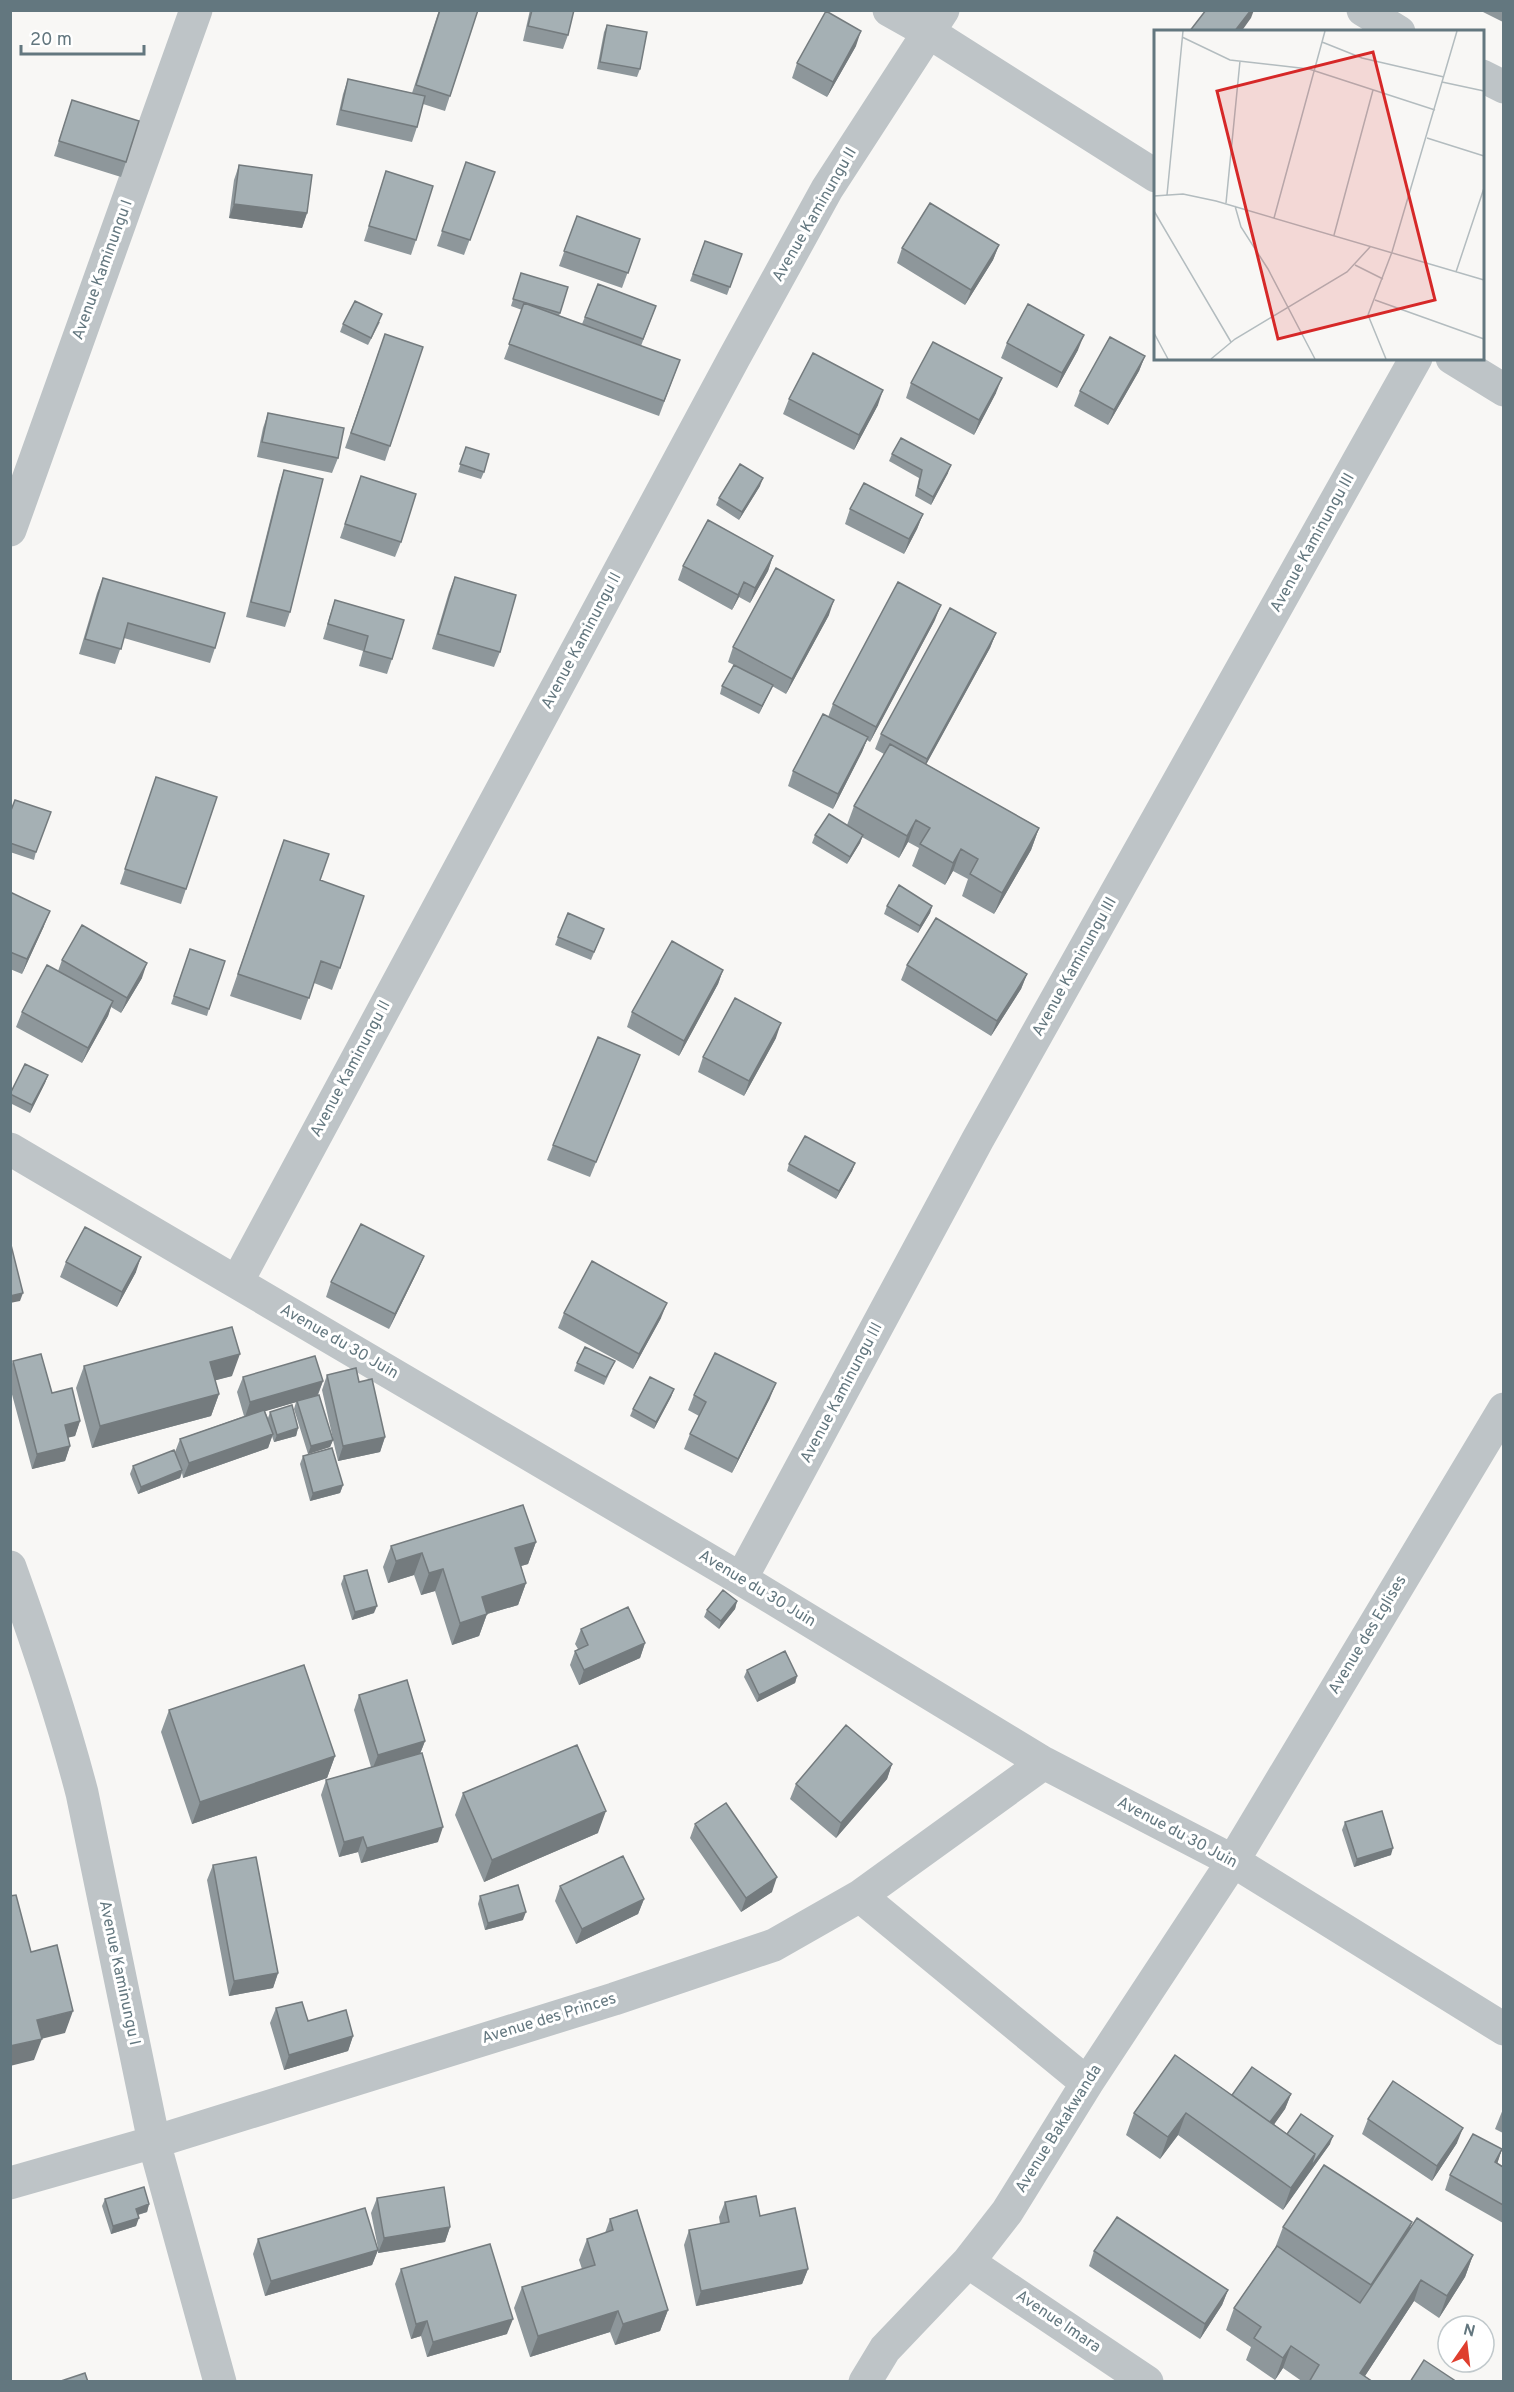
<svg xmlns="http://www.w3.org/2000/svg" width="1514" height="2392" viewBox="0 0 1514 2392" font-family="Overpass,sans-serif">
<rect width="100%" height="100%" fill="#f8f7f5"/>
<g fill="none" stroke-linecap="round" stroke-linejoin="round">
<path stroke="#bec4c7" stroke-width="33" d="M889 10 930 33 1156 176
M1363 10 1399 32
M1482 76 1504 87
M1452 358 1504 390
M10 530 196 10
M10 1149 741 1579 1044 1763 1233 1861 1504 2029
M237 1282 734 358 827 189 943 10
M10 1567C37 1642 62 1716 82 1793L154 2142 220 2382
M741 1579 978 1139 1416 358
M860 1896 1087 2083
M10 2183 154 2142 614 1999 774 1945 860 1896 1044 1763
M968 2262 1147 2382
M865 2382 885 2349 968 2262 1007 2212 1087 2083 1233 1861 1504 1409"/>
</g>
<path fill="#8e979b" d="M439 10H478L445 111 423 104 417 127 412 142 336 125 343 94 348 79 412 93Z
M530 10H574L568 35 563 49 523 41Z
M1479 10H1503V22Z
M607 25 640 69 637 77 597 69 604 32Z
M856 46 827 97 792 78 797 63Z
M72 100 126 162 121 177 54 156Z
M466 162 495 172 464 255 437 246Z
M239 165 307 213 302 228 229 218 234 180Z
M386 171 416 240 411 255 364 241Z
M577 216 640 239 622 288 559 266Z
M705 241 742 254 727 295 690 281Z
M999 245 993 260 965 305 897 263 902 248Z
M519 280 568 287 559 316 582 324 598 284 656 306 641 346 680 360 659 416 504 359 522 310 511 306Z
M380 322 368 345 340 332 343 324Z
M385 334 390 446 385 461 345 448Z
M1007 343 1078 350 1057 388 1001 358Z
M1145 356 1139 371 1108 425 1074 406 1080 391Z
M911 383 996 393 974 435 906 398Z
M789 399 878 405 854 450 783 414Z
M268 413 338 458 332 473 257 457 263 428Z
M466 447 484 472 481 479 458 472Z
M892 454 948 473 931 505 915 496 919 478 889 461Z
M284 470 290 612 285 627 246 617 279 485Z
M361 476 401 542 395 557 340 538Z
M760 486 739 520 716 505 719 498Z
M850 509 923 514 917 529 904 554 845 524Z
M773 556 768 571 750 603 739 597 732 610 678 580 683 566Z
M455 577 500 652 494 667 432 649 449 592Z
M103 578 215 648 210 663 124 638 115 664 79 654 97 593Z
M335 600 392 659 387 674 359 666 363 651 323 639 330 615Z
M829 615 786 694 772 686 759 714 720 694 722 686 734 665 728 662 733 647Z
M935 620 870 742 867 740 862 752 833 809 788 786 793 771 828 717 833 704Z
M996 633 990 648 926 764 1039 828 1031 850 994 914 962 896 968 879 953 871 945 885 912 866 919 848 908 842 899 858 862 837 860 843 847 864 812 843 815 835 847 825 854 806 884 754 875 749 881 734Z
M156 777 186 889 181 904 120 884Z
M10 812 36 852 34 860 10 852Z
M284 840 320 880 340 968 332 990 314 983 301 1020 230 996Z
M10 892 44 926 22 974 10 969Z
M887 906H932L930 913 918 933 884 914Z
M604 929 591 960 555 945 558 937Z
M190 949 209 1009 207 1016 171 1004Z
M62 960 142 978 121 1013 111 1007 108 1016 82 1063 16 1027 22 1012 58 971Z
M907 965 1027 974 1021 989 991 1036 901 980Z
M723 970 718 984 679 1056 627 1027 632 1012Z
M776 1038 744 1096 698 1072 703 1057Z
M640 1055 590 1177 547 1160 553 1145Z
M48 1075 45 1083 30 1113 10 1103V1093Z
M855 1163 852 1171 836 1199 787 1171 789 1164Z
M424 1256 418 1270 389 1329 326 1297 331 1282Z
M66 1262 136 1272 117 1307 60 1277Z
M564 1313 661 1318 633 1369 558 1328Z
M13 1361 52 1393 80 1421 75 1436 68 1437 70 1446 65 1461 32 1469 10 1387V1369Z
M615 1361 604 1385 574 1371 577 1363Z
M84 1366 232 1376 215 1380 219 1394 211 1416 92 1448 76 1388Z
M327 1375 359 1382 385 1437 380 1452 338 1461 333 1440 330 1447 308 1454 294 1409 296 1402 265 1411 268 1418 270 1412 298 1428 296 1436 274 1442 272 1436 268 1448 183 1478 182 1473 180 1478 138 1494 130 1474 133 1466 175 1452 180 1439 244 1416 237 1392 243 1377 323 1381 318 1395 333 1439 322 1390Z
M674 1389 671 1397 654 1429 630 1416 633 1409Z
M694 1395 770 1398 732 1473 684 1449 690 1434 699 1416 688 1410Z
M303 1456 343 1485 340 1493 310 1501 300 1464Z
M536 1542 528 1564 521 1566 526 1583 518 1605 487 1614 479 1636 452 1645 435 1591 421 1595 414 1575 388 1583 383 1567 391 1546Z
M344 1576 374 1613 352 1620 341 1584Z
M737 1601 735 1609 719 1629 704 1617 707 1610Z
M581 1629 645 1643 640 1658 579 1685 570 1665 575 1651 578 1649 575 1644Z
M747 1670 797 1676 795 1683 757 1702 744 1677Z
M359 1695 425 1741 420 1754 438 1842 361 1863 358 1852 339 1857 321 1795 326 1780 371 1767 354 1710Z
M169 1710 335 1756 327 1778 192 1824 161 1732Z
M892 1764 887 1779 836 1838 790 1799 796 1784Z
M463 1793 598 1833 484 1882 455 1815Z
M1345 1822 1391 1855 1354 1867 1342 1830Z
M695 1824 772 1892 741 1912 690 1838Z
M213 1865 278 1973 273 1988 229 1996 207 1880Z
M560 1886 644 1899 638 1914 576 1944 555 1901Z
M480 1896 523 1920 485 1930 478 1904Z
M276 2008 353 2036 348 2051 284 2070 270 2023Z
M1291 2094 1285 2109 1274 2124 1287 2134 1330 2144 1283 2210 1178 2135 1160 2159 1126 2135 1134 2113 1232 2095Z
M1503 2109V2133L1495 2129Z
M1368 2119 1457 2143 1432 2181 1362 2134Z
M1502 2149 1497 2164 1503 2167V2223L1445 2190 1450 2175Z
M377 2198 450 2227 445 2242 378 2253V2250L372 2265 265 2296 253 2254 258 2239 378 2248 371 2213Z
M105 2199 149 2204 147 2212 138 2215 136 2226 111 2234 102 2206Z
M725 2202 760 2216 808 2269 802 2284 696 2306 684 2245 689 2230 720 2224 719 2217Z
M610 2219 668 2310 660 2331 615 2345 610 2332 530 2357 514 2308 522 2287 582 2269 579 2260 587 2239 605 2233Z
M1283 2227 1410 2228 1473 2255 1465 2277 1439 2318 1414 2301 1365 2376 1373 2382H1303L1283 2368 1275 2380 1246 2360 1251 2347 1226 2330 1234 2308 1275 2248Z
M1094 2251 1228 2290 1222 2305 1200 2339 1089 2266Z
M401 2269 507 2334 427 2357 421 2336 411 2339 395 2284Z"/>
<path fill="#747b7e" d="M1251 10H1254L1251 18 1241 32H1234Z
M861 31 856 46 827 97 833 82Z
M234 204 307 213 302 228 229 218Z
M999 245 993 260 965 305 971 290Z
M1084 335 1078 350 1057 388 1062 373Z
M1145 356 1139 371 1108 425 1114 410Z
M1002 378 996 393 974 435 979 420Z
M883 390 878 405 854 450 859 435Z
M951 465 948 473 931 505 933 497Z
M763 478 760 486 739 520 742 512Z
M923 514 917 529 904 554 909 539Z
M773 556 768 571 750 603 755 588Z
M744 582 739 597 732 610 738 595Z
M834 600 829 615 786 694 792 679Z
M941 605 935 620 870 742 876 727Z
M996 633 990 648 921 774 927 759Z
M773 685 770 692 759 714 762 706Z
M868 737 862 752 833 809 838 794Z
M916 820 908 842 899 858 907 836Z
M1039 828 1031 850 994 914 1002 893Z
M863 835 860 843 847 864 850 857Z
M961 849 953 871 945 885 953 863Z
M932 906 930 913 918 933 920 926Z
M50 911 44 926 22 974 27 959Z
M147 963 142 978 121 1013 127 998Z
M723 970 718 984 679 1056 684 1041Z
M1027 974 1021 989 991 1036 997 1021Z
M113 1001 108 1016 82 1063 88 1048Z
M781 1023 776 1038 744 1096 749 1081Z
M48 1075 45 1083 30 1113 32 1105Z
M855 1163 852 1171 836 1199 839 1191Z
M424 1256 418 1270 389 1329 395 1314Z
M141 1257 136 1272 117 1307 122 1292Z
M23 1293 20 1301 10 1303V1296Z
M667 1303 661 1318 633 1369 639 1354Z
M240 1354 232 1376 202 1384 210 1362Z
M323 1381 317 1396 245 1417 250 1402Z
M776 1383 770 1398 732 1473 738 1459Z
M674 1389 671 1397 654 1429 656 1422Z
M219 1394 211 1416 92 1448 100 1426Z
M80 1421 75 1436 59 1440 65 1425Z
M298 1428 296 1436 274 1442 277 1435Z
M273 1434 268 1448 183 1478 189 1463Z
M385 1437 380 1452 338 1461 343 1446Z
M333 1440 330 1447 308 1454 311 1446Z
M70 1446 65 1461 32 1469 37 1454Z
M182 1470 180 1478 138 1494 141 1487Z
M343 1485 340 1493 310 1501 313 1493Z
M536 1542 528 1564 507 1570 515 1548Z
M422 1553 414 1575 388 1583 396 1561Z
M443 1569 435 1591 421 1595 429 1573Z
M526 1583 518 1605 487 1614 479 1636 452 1645 460 1623 482 1597Z
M737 1601 735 1609 719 1629 721 1621Z
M377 1606 374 1613 352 1620 355 1612Z
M645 1643 640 1658 579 1685 584 1670Z
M797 1676 795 1683 757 1702 759 1695Z
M425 1741 419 1756 372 1770 378 1755Z
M335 1756 327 1778 192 1824 200 1802Z
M892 1764 887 1779 836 1838 841 1823Z
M606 1811 598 1833 484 1882 492 1860Z
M443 1827 438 1842 361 1863 367 1848Z
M363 1837 358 1852 339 1857 344 1842Z
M1393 1848 1391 1855 1354 1867 1357 1859Z
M777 1877 772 1892 741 1912 746 1898Z
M644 1899 638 1914 576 1944 582 1929Z
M526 1912 523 1920 485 1930 488 1923Z
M278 1973 273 1988 229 1996 234 1981Z
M73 2011 65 2033 29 2042 37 2020Z
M353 2036 348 2051 284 2070 289 2055Z
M42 2039 34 2060 10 2066V2046Z
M1291 2094 1285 2109 1261 2143 1266 2128Z
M1186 2113 1178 2135 1160 2159 1168 2137Z
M1463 2128 1457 2143 1432 2181 1437 2166Z
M1333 2136 1330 2144 1307 2176 1310 2168Z
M1502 2149 1497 2164 1495 2162Z
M1315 2154 1307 2176 1283 2210 1291 2188Z
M149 2204 147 2212 133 2216 136 2209Z
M139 2218 136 2226 111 2234 113 2226Z
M1412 2222 1404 2244 1363 2306 1371 2285Z
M450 2227 445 2242 378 2253 384 2238Z
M378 2250 372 2265 265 2296 271 2281Z
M1473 2255 1465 2277 1439 2318 1447 2296Z
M808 2269 802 2284 696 2306 701 2291Z
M1421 2280 1414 2301 1361 2382 1360 2373Z
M1228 2290 1222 2305 1200 2339 1205 2324Z
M668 2310 660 2331 615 2345 623 2324Z
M618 2311 610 2332 530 2357 538 2336Z
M513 2319 507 2334 427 2357 433 2342Z
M427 2321 421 2336 411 2339 416 2324Z
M1291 2346 1283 2368 1275 2380 1283 2358Z"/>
<path fill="#a5b0b4" stroke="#747b7e" stroke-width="1.5" d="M440 10H478L450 96 416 85Z
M532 10H574L568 35 528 26Z
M1206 10H1251L1234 32H1189Z
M826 11 861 31 833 82 797 63Z
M607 25 647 32 640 69 600 62Z
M348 79 425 96 417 127 341 110Z
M72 100 139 121 126 162 59 141Z
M466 162 495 172 470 240 442 231Z
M239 165 312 175 307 213 234 204Z
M386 171 433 186 416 240 369 226Z
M930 203 999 245 971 290 902 248Z
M577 216 640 239 628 273 564 251Z
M705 241 742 254 730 287 693 274Z
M521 273 568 287 560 313 513 299Z
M598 284 656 306 643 339 585 317Z
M355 301 382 314 371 338 343 324Z
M524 303 680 360 664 401 509 344Z
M1028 304 1084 335 1062 373 1007 343Z
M385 334 423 347 390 446 351 433Z
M1110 337 1145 356 1114 410 1080 391Z
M933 342 1002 378 979 420 911 383Z
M813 353 883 390 859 435 789 399Z
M268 413 344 428 338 458 262 442Z
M901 438 951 465 933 497 918 488 922 470 892 454Z
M466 447 489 454 484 472 460 464Z
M740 464 763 478 742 512 719 498Z
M284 470 323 479 290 612 251 602Z
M361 476 416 494 401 542 345 524Z
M864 483 923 514 909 539 850 509Z
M708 520 773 556 755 588 744 582 738 595 683 566Z
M776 568 834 600 792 679 733 647Z
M455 577 516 595 500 652 438 634Z
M103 578 225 613 215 648 128 623 121 649 85 639Z
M898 582 941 605 876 727 833 704Z
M335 600 404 620 392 659 364 651 368 636 328 624Z
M950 608 996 633 927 759 881 734Z
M734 665 773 685 762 706 722 686Z
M823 714 868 737 838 794 793 771Z
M890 744 1039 828 1002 893 970 874 978 859 961 849 953 863 920 844 930 828 916 820 907 836 854 806Z
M156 777 217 797 186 889 125 869Z
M15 800 51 812 36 852 10 843V813Z
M829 814 863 835 850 857 815 835Z
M284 840 329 854 320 880 364 896 340 968 321 961 309 998 238 974Z
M899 885 932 906 920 926 887 906Z
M10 892 50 911 27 959 10 952Z
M568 913 604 929 594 952 558 937Z
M936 918 1027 974 997 1021 907 965Z
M82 925 147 963 127 998 62 960Z
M672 941 723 970 684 1041 632 1012Z
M190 949 225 961 209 1009 174 996Z
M47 965 113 1001 88 1048 22 1012Z
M735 998 781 1023 749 1081 703 1057Z
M598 1037 640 1055 596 1162 553 1145Z
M25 1064 48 1075 32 1105 10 1094Z
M805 1136 855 1163 839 1191 789 1164Z
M361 1224 424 1256 395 1314 331 1282Z
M85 1227 141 1257 122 1292 66 1262Z
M10 1241 23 1293 10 1296Z
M592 1261 667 1303 639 1354 564 1313Z
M232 1327 240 1354 210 1362 219 1394 100 1426 84 1366Z
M585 1347 615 1361 606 1377 577 1363Z
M715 1353 776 1383 738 1459 690 1434 706 1402 694 1395Z
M41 1354 52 1393 72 1388 80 1421 65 1425 70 1446 37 1454 13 1361Z
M315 1356 323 1381 250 1402 243 1377Z
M356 1368 359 1382 372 1379 385 1437 343 1446 327 1375Z
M650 1377 674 1389 656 1422 633 1409Z
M319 1395 333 1440 311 1446 297 1401Z
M292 1405 298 1428 277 1435 270 1412Z
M264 1410 273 1434 189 1463 180 1439Z
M332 1448 343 1485 313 1493 303 1456Z
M174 1450 182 1470 141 1487 133 1466Z
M523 1505 536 1542 515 1548 526 1583 482 1597 487 1614 460 1623 443 1569 429 1573 422 1553 396 1561 391 1546Z
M367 1570 377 1606 355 1612 344 1576Z
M723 1590 737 1601 721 1621 707 1610Z
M628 1607 645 1643 584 1670 575 1651 588 1645 581 1629Z
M785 1651 797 1676 759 1695 747 1670Z
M304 1665 335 1756 200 1802 169 1710Z
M407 1680 425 1741 378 1755 359 1695Z
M846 1725 892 1764 841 1823 796 1784Z
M577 1745 606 1811 492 1860 463 1793Z
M422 1753 443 1827 367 1848 363 1837 344 1842 326 1780Z
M726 1803 777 1877 746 1898 695 1824Z
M1382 1811 1393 1848 1357 1859 1345 1822Z
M623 1856 644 1899 582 1929 560 1886Z
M256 1857 278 1973 234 1981 213 1865Z
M518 1885 526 1912 488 1923 480 1896Z
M16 1895 31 1952 57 1945 73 2011 37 2020 42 2039 10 2046V1896Z
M302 2002 308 2021 346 2010 353 2036 289 2055 276 2008Z
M1175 2055 1315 2154 1291 2188 1186 2113 1168 2137 1134 2113Z
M1252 2067 1291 2094 1270 2122 1232 2095Z
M1393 2081 1463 2128 1437 2166 1368 2119Z
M1301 2114 1333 2136 1310 2168 1315 2154 1287 2134Z
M1473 2134 1502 2149 1495 2162 1503 2167V2205L1450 2175Z
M1324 2165 1412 2222 1371 2285 1283 2227Z
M144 2187 149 2204 136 2209 139 2218 113 2226 105 2199Z
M444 2187 450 2227 384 2238 377 2198Z
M756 2196 760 2216 795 2208 808 2269 701 2291 689 2230 729 2222 725 2202Z
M365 2208 378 2250 271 2281 258 2239Z
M637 2210 668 2310 623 2324 618 2311 538 2336 522 2287 595 2265 587 2239 613 2230 610 2219Z
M1117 2217 1228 2290 1205 2324 1094 2251Z
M1417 2218 1473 2255 1447 2296 1421 2280 1360 2373 1373 2382H1309L1319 2365 1291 2346 1283 2358 1254 2338 1261 2327 1234 2308 1277 2246 1360 2303Z
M490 2244 513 2319 433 2342 427 2321 416 2324 401 2269Z
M1424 2360 1457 2382H1410Z
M85 2373 88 2382H58Z"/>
<g text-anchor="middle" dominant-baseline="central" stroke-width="6" stroke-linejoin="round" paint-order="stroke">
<g font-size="16" fill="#63777f" stroke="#fff">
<text transform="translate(815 215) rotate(-60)">Avenue Kaminungu II</text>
<text transform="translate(103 270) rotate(-70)">Avenue Kaminungu I</text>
<text transform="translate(1313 543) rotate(-61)">Avenue Kaminungu III</text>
<text transform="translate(582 641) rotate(-62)">Avenue Kaminungu II</text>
<text transform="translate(1075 967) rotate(-61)">Avenue Kaminungu III</text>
<text transform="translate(351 1069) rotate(-62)">Avenue Kaminungu II</text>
<text transform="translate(339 1342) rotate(30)">Avenue du 30 Juin</text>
<text transform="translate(842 1393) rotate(-62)">Avenue Kaminungu III</text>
<text transform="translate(757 1589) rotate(31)">Avenue du 30 Juin</text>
<text transform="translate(1368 1635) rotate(-59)">Avenue des Eglises</text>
<text transform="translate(1177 1833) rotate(28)">Avenue du 30 Juin</text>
<text transform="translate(119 1973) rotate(78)">Avenue Kaminungu I</text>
<text transform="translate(549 2019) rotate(-17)">Avenue des Princes</text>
<text transform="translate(1059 2129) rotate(-58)">Avenue Bakakwanda</text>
<text transform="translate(1058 2322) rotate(34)">Avenue Imara</text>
</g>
</g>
<g transform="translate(1154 30)">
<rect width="330" height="330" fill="#f8f7f5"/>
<path fill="none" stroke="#b3bcbf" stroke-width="1.5" d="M28 7 76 30 155 39 281 80M168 12 208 28 290 47M288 52 330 61M273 108 330 126M13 165 29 1M0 166 29 164 62 171 330 250M72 173 86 31M81 176 87 197 114 239 161 329M0 181 77 312M120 188 171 1M180 205 219 60M201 235 229 249M302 242 330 158M221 270 330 309M0 303 14 329M57 329 81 309 193 242 216 217M232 329 214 285 238 222 303 1"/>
<path fill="#d62828" fill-opacity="0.15" stroke="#d62828" stroke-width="3" d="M219 22 281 270 124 309 63 61Z"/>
<rect width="330" height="330" fill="none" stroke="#63777f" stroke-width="3"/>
</g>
<rect width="1514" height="2392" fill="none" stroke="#63777f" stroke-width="24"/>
<g transform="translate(1466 2344) rotate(14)"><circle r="28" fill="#ffffff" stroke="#c1c9cc" stroke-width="1.5"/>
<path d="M0-4.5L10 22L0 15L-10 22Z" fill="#df3e2e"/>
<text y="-9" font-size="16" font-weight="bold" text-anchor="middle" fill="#63777f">N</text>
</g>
<path d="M21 45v9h123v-9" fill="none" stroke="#63777f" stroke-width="3"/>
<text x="30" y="45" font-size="18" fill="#63777f" stroke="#ffffff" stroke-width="4.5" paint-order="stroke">20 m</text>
</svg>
